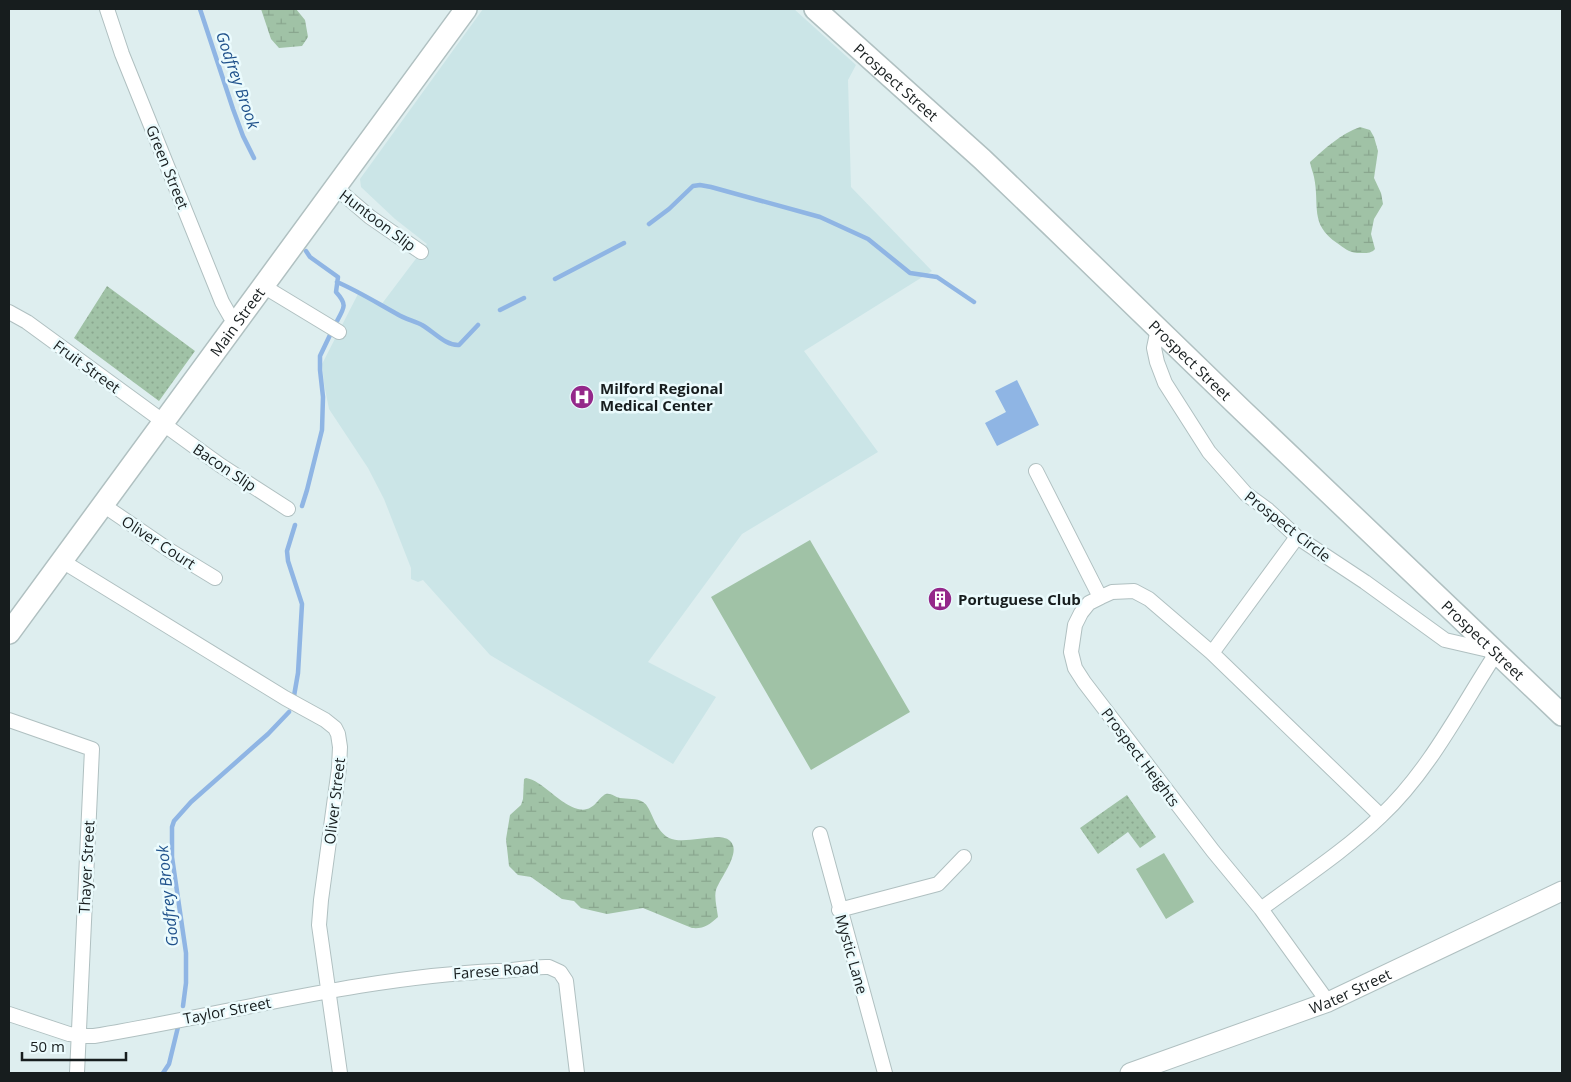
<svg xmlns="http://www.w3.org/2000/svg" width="1571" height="1082" viewBox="0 0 1571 1082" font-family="'Open Sans',sans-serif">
<defs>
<pattern id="wetland-marsh" width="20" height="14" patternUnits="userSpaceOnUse" patternTransform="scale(1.25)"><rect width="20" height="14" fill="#a0c2a6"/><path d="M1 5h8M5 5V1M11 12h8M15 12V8" fill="none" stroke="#89a68e"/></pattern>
<pattern id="park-dots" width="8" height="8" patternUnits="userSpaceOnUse" patternTransform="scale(1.25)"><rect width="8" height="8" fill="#a0c2a6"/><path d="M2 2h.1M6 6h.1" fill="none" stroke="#89a68e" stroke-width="1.8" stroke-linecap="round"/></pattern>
</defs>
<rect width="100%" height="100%" fill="#deeeef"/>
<path fill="#cbe5e7" d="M483 9H794L856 65 848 80 851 187 932 271 804 351 878 452 742 534 648 662 716 697 673 764 490 655 423 580 418 582 411 579V568L384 499 368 468 329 409 324 384 322 364 358 294 381 305 427 244 395 219 361 187 360 179Z"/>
<path fill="#a0c2a6" d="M810 540 910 712 811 770 711 597Z
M1164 853 1194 902 1166 919 1136 869Z"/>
<path fill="url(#wetland-marsh)" d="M261 9H296L305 20 308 37 302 46 279 48 271 39Z
M1360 127 1370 130 1374 137 1378 151 1374 178 1381 193 1383 204 1374 219 1371 234 1375 249C1371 254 1364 253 1357 253 1348 252 1344 248 1337 243 1309 224 1320 205 1314 177 1313 172 1311 168 1310 162 1326 148 1340 134 1360 127Z
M526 778C542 780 560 805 578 809 594 813 598 797 606 794 611 793 615 797 620 798 627 799 637 798 643 802 652 807 653 829 669 838 685 846 722 830 731 842 741 853 720 878 716 890 714 897 717 909 718 917 709 925 704 929 692 928L643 908 607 914 581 908 574 901 562 899 531 877 518 875 509 866 506 839 510 815 521 805 523 799 524 779Z"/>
<path fill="url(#park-dots)" d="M107 286 195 351 159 401 74 338Z
M1127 795 1156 837 1140 848 1128 832 1098 854 1080 828Z"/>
<path fill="#8fb5e4" d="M1017 380 1039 425 997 446 985 423 1006 412 995 391Z"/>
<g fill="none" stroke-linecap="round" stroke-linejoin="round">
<path stroke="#8fb5e4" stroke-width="4.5" d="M200 9 233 109 243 136 254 158
M649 224 669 209 693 186 700 185 711 187 820 217 868 239 910 273 937 277 974 302
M306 251 310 257 338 277 336 292C347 304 345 307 337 321
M555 279 624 243
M337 282C358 291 377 303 397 314 405 319 414 321 422 325 434 332 446 346 459 345L478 325
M500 310 524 298
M302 506 307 490 322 430 323 397 320 370V356L330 335
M294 696 298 673 302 604 288 561 287 551 295 525
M183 1006 186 983V953L172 857V827L174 821 191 802 268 734 289 712
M163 1073 169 1064 178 1027"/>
<g stroke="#b0c0c1" stroke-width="16">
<path id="street" d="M107 9 122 54 222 302 230 316 236 322
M335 187 370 217 421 252
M263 286 339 332
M9 312 27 322 164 422
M1158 329 1154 348 1157 362 1165 383 1209 452 1246 494 1268 510 1297 537 1365 582 1445 640 1497 652C1461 707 1430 770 1381 816 1346 850 1300 880 1261 909
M162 423 220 465 288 509
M1036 471 1100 597
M103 505 169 550 215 578
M62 561 285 698 325 720 335 728 338 734 340 747 339 768 321 900 319 925 340 1073
M1212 653 1297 537
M9 720 92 749 77 1073
M820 834 885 1073
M839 910 938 884 964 857
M1328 1002 1261 909 1213 851 1084 682 1075 668 1071 652 1075 625 1081 613 1089 603 1101 597 1112 592 1134 591 1149 599 1212 653 1381 816
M9 1014 69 1034 94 1036C228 1014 360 977 497 971 514 971 532 966 549 967L560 972 566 981 577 1073"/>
</g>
<g stroke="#b0c0c1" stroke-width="21">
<g id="secondary">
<path id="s1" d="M1130 1073 1328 1002 1562 891"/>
</g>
</g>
<g stroke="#b0c0c1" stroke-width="24">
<g id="primary">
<path id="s2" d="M815 9 982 159 1053 227 1242 410 1562 715"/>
<path id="s3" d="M9 633 466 9"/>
</g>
</g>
<use href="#street" stroke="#fff" stroke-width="14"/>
<use href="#secondary" stroke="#fff" stroke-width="19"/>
<use href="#primary" stroke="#fff" stroke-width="21"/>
</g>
<defs>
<g id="hospital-disc" transform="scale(1.25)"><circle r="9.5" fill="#94288a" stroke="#ebfbfd"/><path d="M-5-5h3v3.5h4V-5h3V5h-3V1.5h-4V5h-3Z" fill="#fff"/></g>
<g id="building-disc" transform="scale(1.25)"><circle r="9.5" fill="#94288a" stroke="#ebfbfd"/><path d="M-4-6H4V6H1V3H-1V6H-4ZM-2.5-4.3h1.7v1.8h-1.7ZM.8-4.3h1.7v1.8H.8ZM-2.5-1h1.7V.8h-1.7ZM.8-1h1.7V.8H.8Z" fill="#fff"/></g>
</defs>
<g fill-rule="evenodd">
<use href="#hospital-disc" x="582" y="397"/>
<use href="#building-disc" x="940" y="599"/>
</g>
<g text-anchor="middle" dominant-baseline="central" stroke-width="5" stroke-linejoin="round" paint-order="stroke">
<g font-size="15" fill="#171d1e" stroke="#ebfbfd">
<text stroke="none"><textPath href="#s2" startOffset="109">Prospect Street</textPath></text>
<text transform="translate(168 167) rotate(68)">Green Street</text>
<text transform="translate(378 220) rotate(37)">Huntoon Slip</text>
<text stroke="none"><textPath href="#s3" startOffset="386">Main Street</textPath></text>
<text stroke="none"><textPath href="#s2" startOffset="514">Prospect Street</textPath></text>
<text transform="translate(87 366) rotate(36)">Fruit Street</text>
<text transform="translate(225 467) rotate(34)">Bacon Slip</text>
<text transform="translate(1288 526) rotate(38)">Prospect Circle</text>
<text transform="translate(159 542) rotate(33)">Oliver Court</text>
<text stroke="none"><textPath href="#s2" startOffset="919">Prospect Street</textPath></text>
<text transform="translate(1141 757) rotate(53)">Prospect Heights</text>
<text transform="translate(334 801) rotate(-83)">Oliver Street</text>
<text transform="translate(86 867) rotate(-87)">Thayer Street</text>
<text transform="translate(852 954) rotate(74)">Mystic Lane</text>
<text transform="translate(496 970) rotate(-4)">Farese Road</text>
<text stroke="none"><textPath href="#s1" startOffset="235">Water Street</textPath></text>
<text transform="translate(227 1010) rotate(-11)">Taylor Street</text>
</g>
<g font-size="15" font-weight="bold" fill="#171d1e" stroke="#ebfbfd" text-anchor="start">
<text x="600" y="388">Milford Regional<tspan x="600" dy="17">Medical Center</tspan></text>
<text x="958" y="599">Portuguese Club</text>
</g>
<g font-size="16" font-style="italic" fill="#1f518b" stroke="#ebfbfd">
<text transform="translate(238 80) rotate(71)">Godfrey Brook</text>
<text transform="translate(167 896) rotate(-96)">Godfrey Brook</text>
</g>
</g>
<rect width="1571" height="1082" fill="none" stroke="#171d1e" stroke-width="20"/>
<path d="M22 1052v8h104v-8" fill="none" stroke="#171d1e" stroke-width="2.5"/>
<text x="30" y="1052" font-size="15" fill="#171d1e" stroke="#ebfbfd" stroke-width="4" paint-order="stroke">50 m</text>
</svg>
